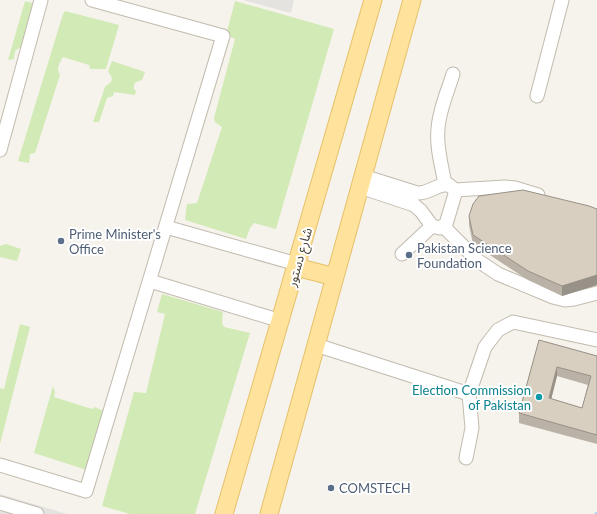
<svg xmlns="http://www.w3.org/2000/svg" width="597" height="514" viewBox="0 0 597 514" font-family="Lato,'Noto Sans Arabic',sans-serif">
<rect width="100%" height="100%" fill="#f6f3ec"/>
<path fill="#d2eab5" d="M25 1 43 6 33 52 19 48 15 51 14 59 8 60Z
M235 1 334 29 276 229 254 223 250 228 246 239 185 220 187 204 197 203 222 127 215 122 214 118 235 39 226 35Z
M65 11 119 25 106 69H90L89 65 63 57C59 64 56 68 60 75L35 153 30 154 29 163 18 161 63 14Z
M112 61 145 72 142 80C136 82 133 83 134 89L136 91 135 95 114 92 113 96 107 98 99 122H93L105 87 111 82 112 78 108 71Z
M6 244 21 249 17 261 0 257V246Z
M162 294 223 312 222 323 224 327 250 333 195 514H130L102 506 134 392 146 393 165 314 157 312Z
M20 324 30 327 0 444V388L4 389Z
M53 386 55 392 54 397 92 409 95 407 101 410 106 409 90 471 34 453Z"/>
<path fill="#e5e3e0" d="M243 0H294L291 13Z
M0 494 67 514H0Z"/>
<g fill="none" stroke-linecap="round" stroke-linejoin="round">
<path stroke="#a9d4f2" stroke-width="3" d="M596 514 597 513"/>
<g stroke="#c2bbae" stroke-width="15">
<path id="minor" d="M537 96 562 0
M0 150 41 0
M445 184C442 167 436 147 438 129 439 110 448 91 453 74
M360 187 414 205 421 211 432 226 440 228 446 224 455 194V190L449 185C438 183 429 194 417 193L363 176
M455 190 505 187 515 188 538 195
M443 226 477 260 498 274 553 297 565 300 574 299 597 293
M166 227 297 264
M402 254 432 226
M150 281 281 321
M316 345 469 394 472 428 466 458
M469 394 485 347 498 330 513 322 597 340
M0 465 86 491 223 36 92 0
M0 503 37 514"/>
</g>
<g stroke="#e6c16a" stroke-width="19">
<path id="major" d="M296 267 335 277
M224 514 373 0
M269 514 412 0"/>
</g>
<use href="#minor" stroke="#fff" stroke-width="13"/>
<use href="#major" stroke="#ffe39c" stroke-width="17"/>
</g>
<path fill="#bab2a6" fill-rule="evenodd" d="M597 209V285L562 296 528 280 473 244 469 225V216Z
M539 340 597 356V444L519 423V413ZM557 376 588 385 582 408 551 399Z"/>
<path fill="#979187" d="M597 275V285L562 296V286Z
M557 367V376L549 408V398Z"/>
<path fill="#d8cfc1" stroke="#979187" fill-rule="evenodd" d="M523 190 589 206 597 209V275L562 286 528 271 473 235 469 216 473 204 479 196Z
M539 340 597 356V435L519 413ZM557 367 591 376 582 408 549 398Z"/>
<g fill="#5c6f8a" stroke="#fff" stroke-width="1.5">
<circle cx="61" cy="241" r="4"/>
<circle cx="409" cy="255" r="4"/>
<circle cx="331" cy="488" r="4"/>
</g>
<circle fill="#0f9aa8" stroke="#fff" stroke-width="1.5" cx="539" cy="397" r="4"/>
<g text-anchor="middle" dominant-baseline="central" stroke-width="4" stroke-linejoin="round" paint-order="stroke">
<g font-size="13" fill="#4e5e75" stroke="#fff" text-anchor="start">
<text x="69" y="234">Prime Minister's<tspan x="69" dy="15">Office</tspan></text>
<text x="417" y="248">Pakistan Science<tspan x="417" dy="15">Foundation</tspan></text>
<text x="339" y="488">COMSTECH</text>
</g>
<g font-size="13" fill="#4b4439" stroke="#fff">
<text transform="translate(299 257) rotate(-74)">شارع دستور</text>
</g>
<g font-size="13" fill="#0d838f" stroke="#fff" text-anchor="end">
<text x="531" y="390">Election Commission<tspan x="531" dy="15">of Pakistan</tspan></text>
</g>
</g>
</svg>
